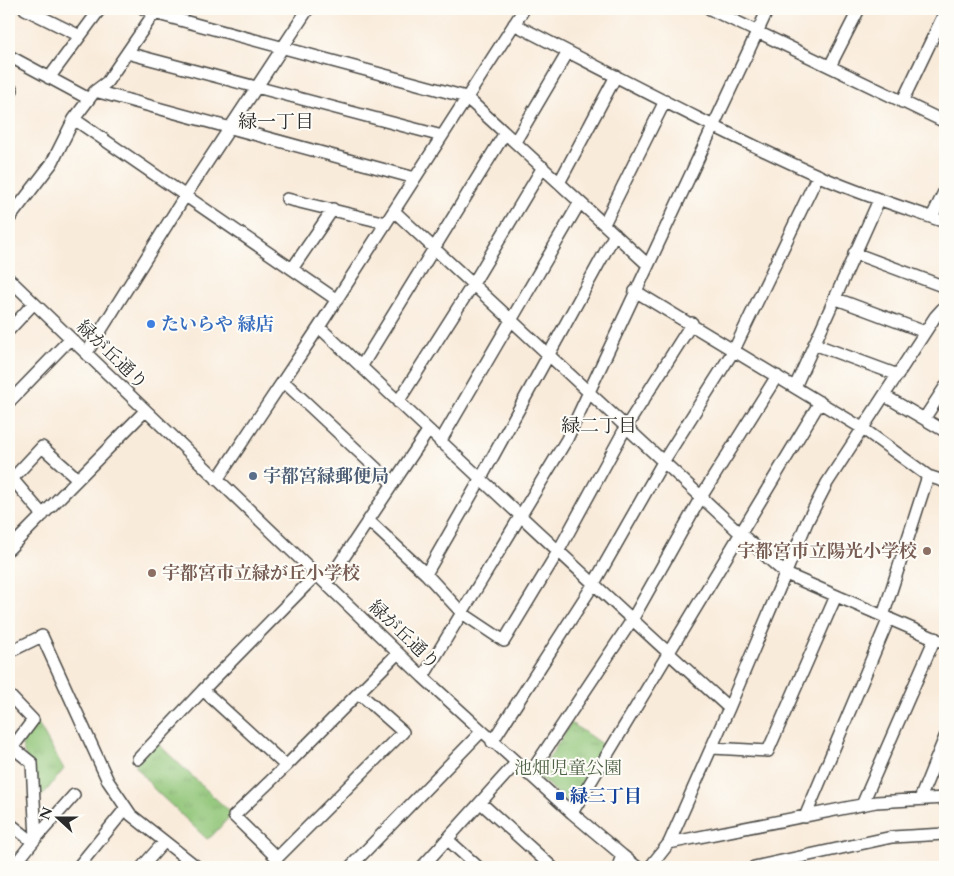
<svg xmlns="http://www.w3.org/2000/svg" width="954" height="876" viewBox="0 0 954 876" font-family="Cardo,'Noto Serif JP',serif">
<defs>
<pattern id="grass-tufts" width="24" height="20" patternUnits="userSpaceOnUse" patternTransform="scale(1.25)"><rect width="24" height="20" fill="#90c577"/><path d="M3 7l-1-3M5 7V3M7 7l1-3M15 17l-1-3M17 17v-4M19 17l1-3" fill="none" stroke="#7ca967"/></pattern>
</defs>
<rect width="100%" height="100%" fill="#fdfcf7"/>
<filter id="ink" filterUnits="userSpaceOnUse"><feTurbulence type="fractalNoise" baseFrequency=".02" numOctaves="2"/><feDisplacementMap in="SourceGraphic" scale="10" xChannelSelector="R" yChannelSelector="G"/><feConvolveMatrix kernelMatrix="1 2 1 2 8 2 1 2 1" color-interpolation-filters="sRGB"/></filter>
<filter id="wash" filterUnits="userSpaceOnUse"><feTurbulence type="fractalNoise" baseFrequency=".0096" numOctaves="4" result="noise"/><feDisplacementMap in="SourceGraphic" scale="20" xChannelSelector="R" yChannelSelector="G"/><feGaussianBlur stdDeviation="1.12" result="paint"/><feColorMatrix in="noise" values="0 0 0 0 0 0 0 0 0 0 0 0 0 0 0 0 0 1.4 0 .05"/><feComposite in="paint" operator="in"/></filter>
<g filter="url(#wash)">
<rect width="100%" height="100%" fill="#f9ebda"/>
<path fill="url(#grass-tufts)" stroke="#5e7851" d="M37 722 64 769 42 796 37 793 21 743Z
M571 723 606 747 572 806 538 776Z
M156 742 232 814 212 836 207 839 154 789 135 765Z"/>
</g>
<g filter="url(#ink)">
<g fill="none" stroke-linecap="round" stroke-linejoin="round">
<g stroke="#4a4845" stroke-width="14">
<path id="minor" d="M25 9 80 36
M144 9 154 13 466 97 647 264
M710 9 945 122
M514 24C614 75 714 129 817 175 859 194 902 207 945 222
M127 53 442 136
M9 56 89 99
M830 66 859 9
M49 78 100 9
M9 88 12 90 9 95
M95 91 415 178
M902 102 945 12
M74 119 337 300
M515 142 568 52
M559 183 616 76
M287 199 386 223
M394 211 740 533 786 574 945 643
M932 217 945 190
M9 219 52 163 74 119 95 91 107 82 157 9
M604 224 665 101
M854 253 945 287
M292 269 333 209
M9 279 423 677 572 813 622 855 618 867
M635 291 862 428 928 476 883 616
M834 298 925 332
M319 327C455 455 591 583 729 708
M9 330 34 303
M814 344 898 375
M86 354 185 196 308 9
M361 367 505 133
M283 381 393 484
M795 387 879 200
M885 396 943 430
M10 401 70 339
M398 402 473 284 543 167
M924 419 945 387
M440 442 580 202
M9 475 43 515
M928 476 943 481 945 477
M12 479 42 447 78 479
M217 480 319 327 524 9
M369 521 426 574 462 613 504 641 559 550 626 427 692 323
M9 549 145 411
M426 574 480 480 615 234
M326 584 428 431
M9 652 42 636 108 781 131 815 197 867
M423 677 567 439 768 9
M359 693 403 732 277 858 234 816 286 766 398 653
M492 742 593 585 663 462 734 350 818 175
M12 747 32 763 36 838 13 867
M712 748 768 751 836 596
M9 752 33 720 11 697
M138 759 203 690
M286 766 203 690 316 575
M529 775 632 620 701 497 777 376
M920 799 945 737
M481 803 552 867
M862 805 935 638
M572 813 820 402
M805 817 889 618
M9 823 33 842
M36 838 74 795
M448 840 478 867
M669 843 876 802 945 798
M622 855 637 867
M78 867 126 808
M142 867 164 842
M350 867 481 732
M422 867 516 763
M650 867 669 843 729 708 807 522 827 483 935 317 945 306
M754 867 892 837 945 834"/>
</g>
<use href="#minor" stroke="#fff" stroke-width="11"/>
</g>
</g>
<circle fill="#3f7fe0" stroke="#fdfcf7" stroke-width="2" cx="151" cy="324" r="5"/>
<circle fill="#5c6f8a" stroke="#fdfcf7" stroke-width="2" cx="253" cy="476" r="5"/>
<g fill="#8d6e63" stroke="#fdfcf7" stroke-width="2">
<circle cx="927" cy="551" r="5"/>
<circle cx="152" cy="573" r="5"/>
</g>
<rect fill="#1a4fb4" stroke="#fdfcf7" stroke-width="2" x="555" y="791" width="10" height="10" rx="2.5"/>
<g text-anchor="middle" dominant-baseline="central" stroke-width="4" stroke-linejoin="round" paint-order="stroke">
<g font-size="18" font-weight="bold" fill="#366cbe" stroke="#fdfcf7" text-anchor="start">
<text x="161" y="324">たいらや 緑店</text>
</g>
<g font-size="18" fill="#2b2b2b" stroke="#fdfcf7">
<text transform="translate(112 355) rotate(44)">緑が丘通り</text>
<text transform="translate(404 635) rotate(44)">緑が丘通り</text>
</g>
<g font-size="18" font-weight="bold" fill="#4e5e75" stroke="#fdfcf7" text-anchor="start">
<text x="263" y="476">宇都宮緑郵便局</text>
</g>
<g font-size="18" font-weight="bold" fill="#785e54" stroke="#fdfcf7" text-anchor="end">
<text x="917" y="551">宇都宮市立陽光小学校</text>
<text x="162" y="573" text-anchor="start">宇都宮市立緑が丘小学校</text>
</g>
<g font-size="18" fill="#4e6146" stroke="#fdfcf7">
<text x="568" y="768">池畑児童公園</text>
</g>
<g font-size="18" font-weight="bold" fill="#164399" stroke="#fdfcf7" text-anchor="start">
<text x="570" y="796">緑三丁目</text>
</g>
<g font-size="19" fill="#2b2b2b" stroke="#fdfcf7">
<text x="276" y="122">緑一丁目</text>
<text x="599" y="426">緑二丁目</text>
</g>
</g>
<rect width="954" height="876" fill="none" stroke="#fdfcf7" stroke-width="30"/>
<g transform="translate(58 818) rotate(291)" stroke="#fdfcf7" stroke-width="4" paint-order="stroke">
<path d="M0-4L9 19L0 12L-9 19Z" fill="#2b2b2b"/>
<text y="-8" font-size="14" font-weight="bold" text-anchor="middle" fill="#2b2b2b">N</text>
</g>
</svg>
